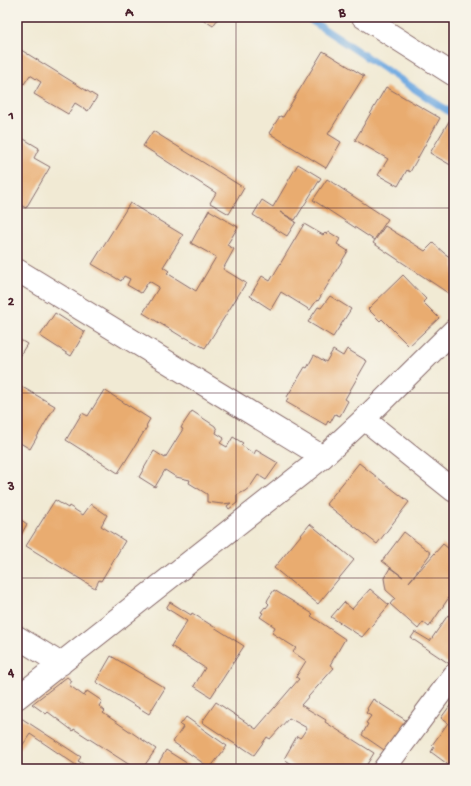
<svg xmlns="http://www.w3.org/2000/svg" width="471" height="786" viewBox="0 0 471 786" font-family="'Gochi Hand',sans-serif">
<rect width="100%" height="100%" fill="#f7f3e8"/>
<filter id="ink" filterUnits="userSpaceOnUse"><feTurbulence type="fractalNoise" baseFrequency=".025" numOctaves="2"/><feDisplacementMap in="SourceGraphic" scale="8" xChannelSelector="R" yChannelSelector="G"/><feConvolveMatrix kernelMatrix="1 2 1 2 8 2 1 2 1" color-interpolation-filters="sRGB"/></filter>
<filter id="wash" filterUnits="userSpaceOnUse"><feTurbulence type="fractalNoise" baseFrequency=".012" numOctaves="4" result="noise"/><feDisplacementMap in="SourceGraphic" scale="16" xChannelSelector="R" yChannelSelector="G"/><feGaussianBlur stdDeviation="0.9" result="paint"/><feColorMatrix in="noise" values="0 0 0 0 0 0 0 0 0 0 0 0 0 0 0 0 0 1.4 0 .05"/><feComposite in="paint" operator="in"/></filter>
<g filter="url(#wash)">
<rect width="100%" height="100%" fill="#f1ead4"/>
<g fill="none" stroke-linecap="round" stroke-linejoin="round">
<path stroke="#71aae1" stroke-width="7" d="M306 17 454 115"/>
</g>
<g id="blocks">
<path fill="#e9ac6f" d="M199 17H219L213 26Z
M18 48 97 97 88 111 75 103 68 114 34 94 41 82 30 75 24 84 17 80Z
M323 51 364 76 328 134 341 142 326 168 269 133 280 116 283 117Z
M386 87 440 118 410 172 407 170 398 186 378 175 388 159 355 140Z
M454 113V167L430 153Z
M153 131 244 188 229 214 210 203 216 193 143 146Z
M17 135 39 148 34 158 50 167 26 208 17 203Z
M298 164 321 178 295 220 280 212 296 222 287 236 253 215 262 200 273 207Z
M327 179 388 219 374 240 313 200Z
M130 203 183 235 163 267 169 271 167 273 196 291 216 257 191 243 209 210 238 227 227 245 234 249 223 269 246 283 205 348 185 337 184 338 143 313 159 287 149 281 141 293 127 285 130 279 124 276 121 281 92 264Z
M304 224 323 235 325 233 326 234 329 232 340 239 337 244 348 251 318 301 317 300 310 310 281 292 271 309H270L250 296 262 276 270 281Z
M385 226 425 251 433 243 444 253 454 260V297L373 243Z
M403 275 426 299 423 302 439 318 409 346 382 319 380 321 368 309Z
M330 296 351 309 333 337 308 322 318 307 321 308Z
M55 313 85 332 71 356 40 336Z
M17 338 27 344 17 360Z
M347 349 367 361 345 399 348 401 340 416 335 414 330 423 328 421 326 425 286 402 288 398 287 397 305 367 307 368 314 355 326 362 333 350 343 356Z
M17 384 55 406 30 449 17 441Z
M104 390 150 419 146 426 147 427 118 473 66 440 82 413 88 416Z
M192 411 215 426 217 430 216 433 224 438 220 443 227 447 233 437 243 443 241 445 254 454 256 450 278 463 266 480 258 475 250 487 245 491 237 495V503L229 509 227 506 231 503 222 504 207 502V494L189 483 190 480 176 477 165 470 155 487 139 477 154 451 165 458 183 429 181 428 182 426Z
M359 463 409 502 377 544 326 504Z
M55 500 68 508 69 506 83 515 91 504 107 515 101 526 125 541 101 581 99 580 95 588 26 546Z
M17 517 27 524 17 542Z
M310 524 354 560 318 604 274 568Z
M404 532 431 553 409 582 443 544 454 553V590L429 627 423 622 418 629 390 604 395 598 386 590 384 578 390 568 403 577 382 561Z
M370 589 389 605 362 637 331 617 344 602 352 609Z
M274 590 313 614 311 616 345 639 330 665 334 668 301 705 326 720 325 722 374 753 364 769H299L284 759 297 736 300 738 301 737 307 728 289 718 270 739 267 737 254 755 242 747 241 748 202 722 216 702 256 729 299 679 296 677 306 661 293 652 296 648 272 633 275 627 260 617 263 613 261 612 265 607 266 608 269 604 267 602 268 599Z
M170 602 191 615 192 613 244 646 211 697 194 686 205 668 171 646 187 621 166 608Z
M448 615 454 619V667L411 638 415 632 430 641Z
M111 656 165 688 149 714 96 682Z
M67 677 72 681 69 685 84 696 87 691 102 701 99 706 105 711 103 713 156 749 142 769H136L74 729 73 731 48 712 46 714 32 704Z
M373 699 410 723 390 754 362 735 368 724 366 723 371 716 366 713 368 710 367 709 368 707Z
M454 700V769L431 752 434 747 432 745 448 723 441 718Z
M18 716 81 757 78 761 91 769H74L76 765 30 734 20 749 17 747V717Z
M186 717 227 746 210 768 173 742 183 727 180 725Z
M166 750 196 769H155Z"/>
</g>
</g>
<g filter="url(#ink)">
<use href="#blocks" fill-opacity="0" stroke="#846666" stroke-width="1"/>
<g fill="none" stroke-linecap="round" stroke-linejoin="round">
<g stroke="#846666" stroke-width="24">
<path id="minor" d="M363 17 454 75
M17 270 323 457
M364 419 454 491
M17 637 61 664
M17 698 323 457 364 419 454 330
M384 769 454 675"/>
</g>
<use href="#minor" stroke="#fff" stroke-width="22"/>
</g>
</g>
<path fill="none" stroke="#4a1f2b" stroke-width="1" stroke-opacity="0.55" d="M236 17V769M17 208H454M17 393H454M17 578H454"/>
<rect width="471" height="786" fill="none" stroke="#f7f3e8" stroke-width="44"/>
<rect x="22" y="22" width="427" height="742" fill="none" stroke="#4a1f2b" stroke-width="1.5"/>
<g font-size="13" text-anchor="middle" font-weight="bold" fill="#4a1f2b">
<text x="129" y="16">A</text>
<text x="342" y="16">B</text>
<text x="11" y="119">1</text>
<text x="11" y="305">2</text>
<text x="11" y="490">3</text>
<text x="11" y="676">4</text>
</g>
</svg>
